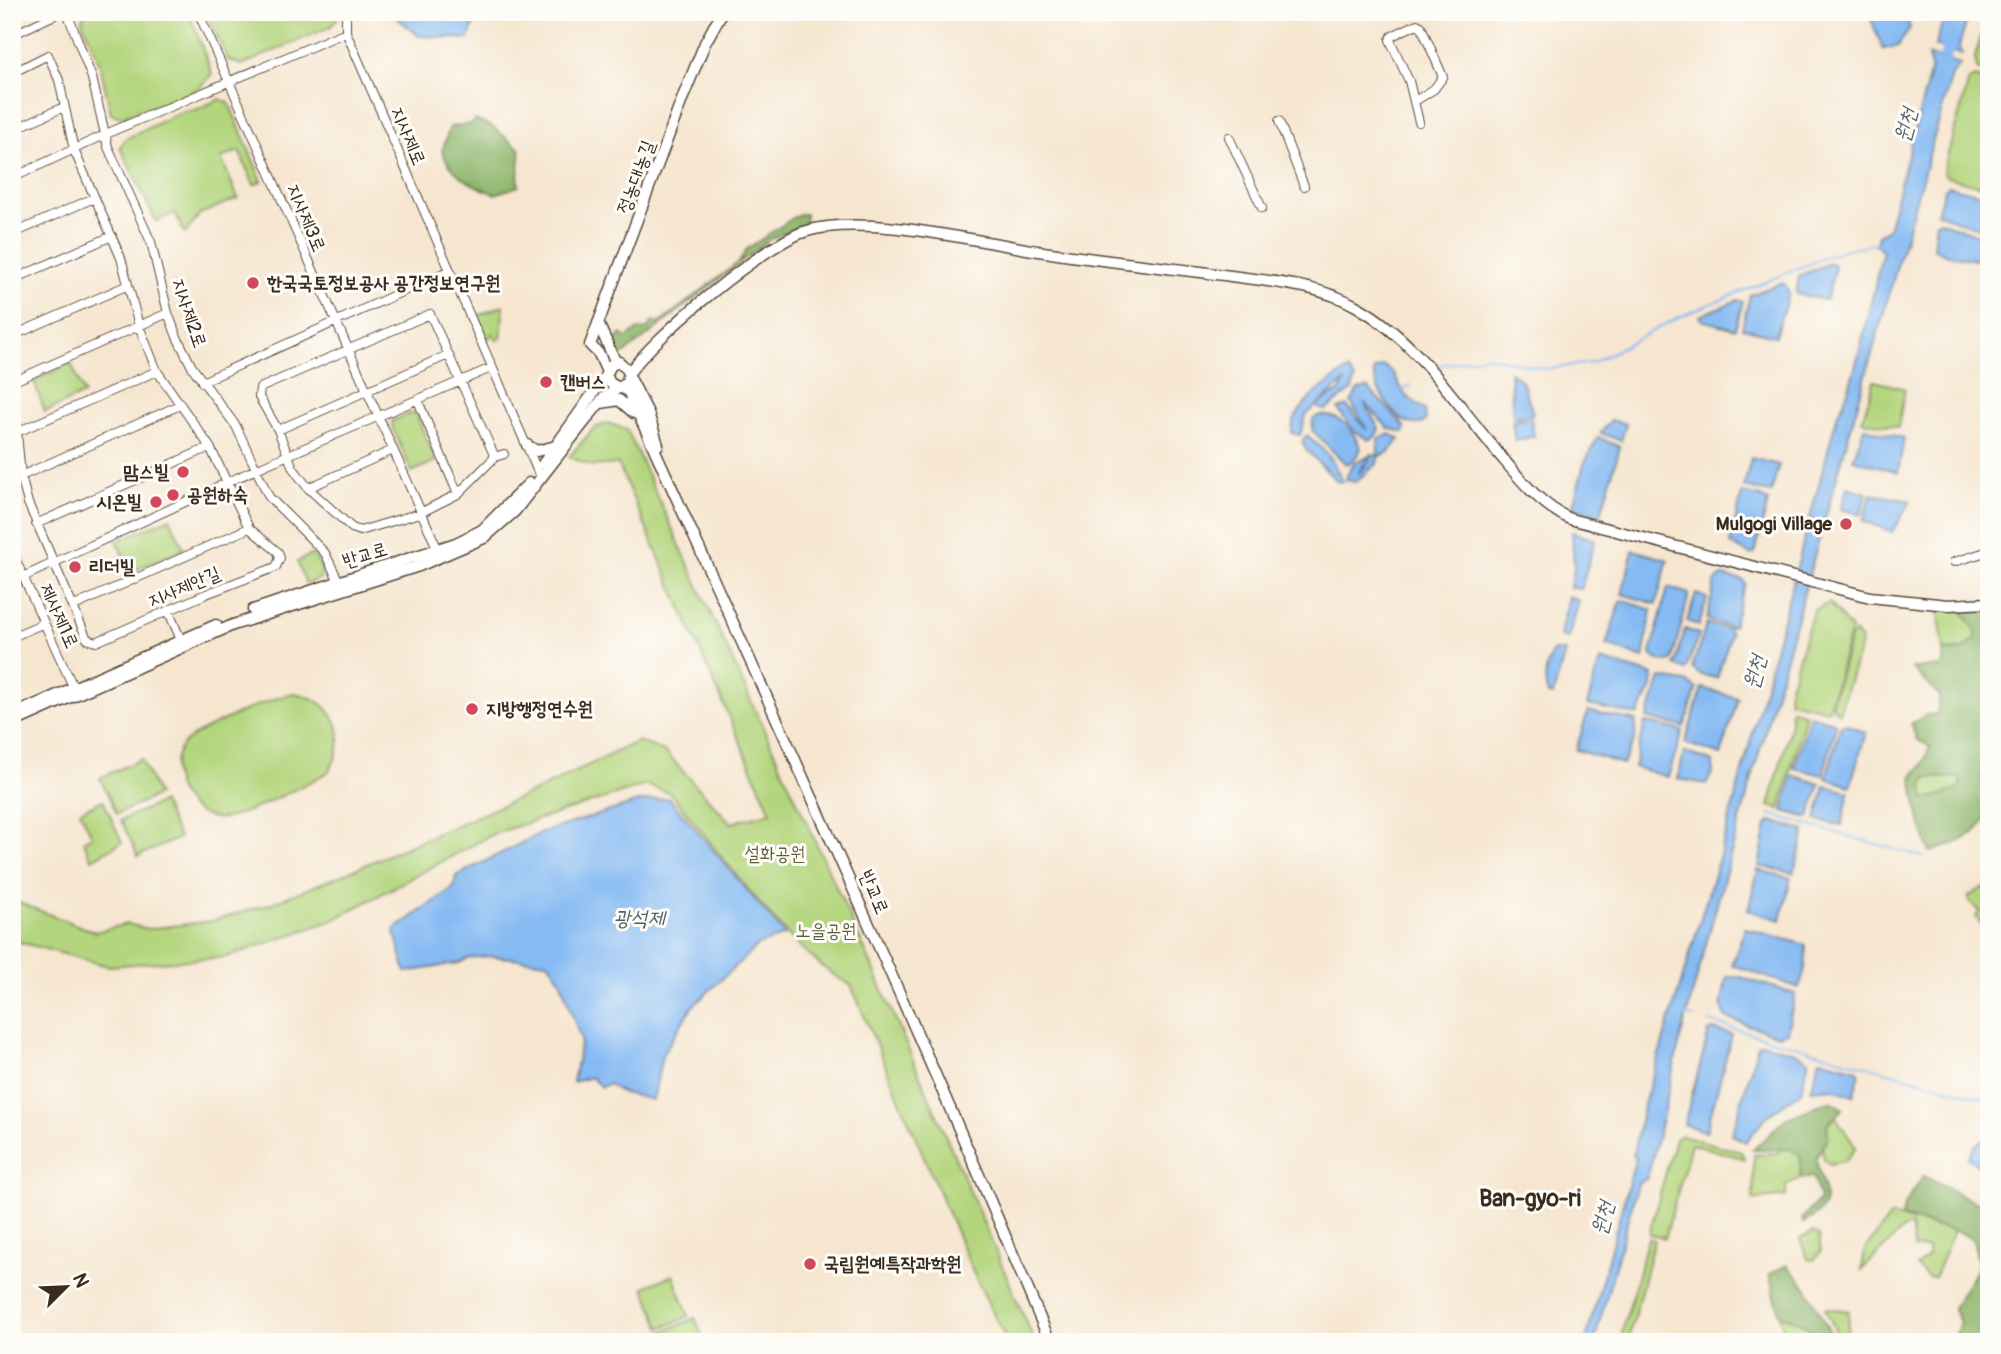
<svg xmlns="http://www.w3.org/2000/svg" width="2001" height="1354" viewBox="0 0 2001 1354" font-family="Pangolin,'Poor Story',sans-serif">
<rect width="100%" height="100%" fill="#fdfcf7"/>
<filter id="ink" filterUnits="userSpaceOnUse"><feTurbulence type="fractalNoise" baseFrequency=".0143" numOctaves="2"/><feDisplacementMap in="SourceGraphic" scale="14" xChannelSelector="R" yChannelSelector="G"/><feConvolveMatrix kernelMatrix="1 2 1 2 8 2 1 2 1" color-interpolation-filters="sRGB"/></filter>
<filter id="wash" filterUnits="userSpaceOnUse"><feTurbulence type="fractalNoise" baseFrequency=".00686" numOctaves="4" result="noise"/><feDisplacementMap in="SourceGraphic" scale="28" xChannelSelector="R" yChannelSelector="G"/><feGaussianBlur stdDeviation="1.57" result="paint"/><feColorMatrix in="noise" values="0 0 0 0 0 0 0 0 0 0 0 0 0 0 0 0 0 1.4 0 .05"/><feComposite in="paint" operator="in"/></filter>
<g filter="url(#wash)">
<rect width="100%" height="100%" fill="#f6e6d0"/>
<path fill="#b3d57d" stroke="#77804e" stroke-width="2" d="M84 12H189L212 74C194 102 149 104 121 117L111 114 100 64 82 21Z
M206 12H337V19L330 27 242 65 228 60Z
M1989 12V50L1985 72 1977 69 1975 57Z
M1975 77 1989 81 1988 188 1947 177 1943 171 1969 80Z
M220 99 229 103 262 181 254 185 239 151 221 158 238 198 200 214 185 234 175 213 156 221 120 147 125 139 183 111 195 110Z
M504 305 501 338 497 340 493 333 488 339 477 316Z
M71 363 84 394 45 412 34 381Z
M1874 381 1905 389 1898 427 1862 421Z
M412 413 416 414 436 461 412 472 392 427V421Z
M608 423 627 430 874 970 1035 1342H1007L973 1272 851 985C791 956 716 846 670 793L646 785 493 834 333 920 227 957 108 966 12 940V900L95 932 127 924 148 929 212 921 270 904 344 874 542 788 638 741 665 752 731 823 771 812 618 464 592 466 569 457 594 428Z
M170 518 184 549 130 572 117 541Z
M312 554 321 566V578L306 584 297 562Z
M1829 603 1851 629 1828 710 1789 701 1788 693 1813 611Z
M1938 609 1962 610 1976 631V639L1963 650 1944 651Z
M1855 633 1862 641 1839 713 1832 707V702L1851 636Z
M294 693C336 700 352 737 328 772 309 783 246 815 226 818 188 823 159 775 183 744 195 730 274 697 294 693Z
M1791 709 1806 714 1780 809 1769 806 1790 728Z
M141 759 158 795 117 814 100 778Z
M1960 777 1963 784 1957 790 1925 801 1923 786 1926 778Z
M103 800 122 842 92 859 83 841 92 836 80 811Z
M162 802 179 838 138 856 121 820Z
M1984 887 1989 890V927L1984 928 1976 917 1980 911 1969 901V896Z
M1836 1117 1856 1148 1845 1161 1830 1164 1824 1160 1822 1145 1828 1137 1827 1124Z
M1681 1135 1741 1152 1745 1159 1691 1144 1665 1238 1649 1234 1675 1139Z
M1781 1148 1791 1149 1802 1157 1800 1179 1786 1185V1196L1753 1200 1754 1155 1778 1153Z
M1891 1216 1954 1231 1934 1278H1928L1917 1266 1928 1256V1248L1914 1249 1911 1226 1904 1228 1862 1270 1865 1249Z
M1813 1232 1819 1236 1821 1251 1814 1260 1808 1259 1800 1239Z
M1648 1238 1654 1240 1628 1341 1622 1338V1333Z
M673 1275 689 1316 661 1328 644 1287Z
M1825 1308 1849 1311 1847 1342H1841Z
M1780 1315C1799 1320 1809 1325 1820 1342H1785Z
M695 1318 705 1342H666L662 1332Z"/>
<path fill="#8eb66c" stroke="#647045" stroke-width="2" fill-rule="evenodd" d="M475 120 491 126 520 149C522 162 516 168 519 186L495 194C473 186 450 174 442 151L450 127 471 124Z
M799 214H806L805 224 770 239 624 354 618 353 613 342 622 334 626 338 639 329 646 330 653 321 658 324 739 262 747 249Z
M1989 609V764L1981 778C2001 827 1972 839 1930 852L1920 823 1912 777 1923 764 1930 746 1917 740 1911 724 1926 715 1937 714 1940 696 1912 668 1942 667 1944 651 1963 650 1976 639V631L1962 610ZM1959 777 1962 784 1957 790 1925 800 1923 786 1926 778Z
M1826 1102H1832L1843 1109 1827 1124 1828 1137 1816 1158C1821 1189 1839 1206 1803 1223L1802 1219 1820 1199 1813 1176 1800 1179 1801 1157 1791 1149 1753 1150 1785 1119Z
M1923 1176 1989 1209V1342H1953L1960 1322 1953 1308 1979 1265 1973 1240 1959 1232 1902 1217 1904 1206Z
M1787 1265 1806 1287 1835 1342H1820C1809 1325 1799 1320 1780 1315L1769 1274Z"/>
<path fill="#85baf3" stroke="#607288" stroke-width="2" d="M390 12H477L469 39 419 36Z
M1868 12H1904L1910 28 1898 46 1883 49Z
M1946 12H1969L1959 46 1963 55 1935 46Z
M1928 55 1960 64 1952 75C1861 390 1771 705 1685 1021 1671 1073 1662 1126 1647 1178L1638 1183 1594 1342H1585L1636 1157 1633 1154 1642 1111 1720 855 1838 413C1854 391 1874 284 1883 251L1876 245 1878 235 1888 229 1931 69Z
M1949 186 1989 196V232L1937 213 1944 190Z
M1940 221 1989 239 1985 262 1945 254 1933 248 1936 222Z
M1829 263 1834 264 1835 268 1826 300 1796 294 1799 276Z
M1781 283 1785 284 1789 293 1775 336 1742 328 1750 295Z
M1737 300 1743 302 1735 329 1701 320 1700 316Z
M1384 366 1393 373 1405 395 1425 410 1426 420C1405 439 1372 389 1374 370Z
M1348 370 1355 379 1352 390 1326 410 1318 408V404L1340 391 1345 381 1306 415 1300 435 1292 433C1289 410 1329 381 1348 370Z
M1510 372 1522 381 1533 413 1530 416 1513 417Z
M1368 388 1405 427 1404 433 1388 428 1364 402 1379 429 1376 436 1369 440 1354 431 1338 409 1347 406 1367 430 1351 402 1358 390Z
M1317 416C1341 412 1353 430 1361 449L1353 461 1346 464 1312 430 1313 420Z
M1531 419 1534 436 1515 441 1512 421Z
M1611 420 1626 424 1621 441 1601 433Z
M1864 428 1904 438 1898 472 1853 459Z
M1390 434 1400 439 1389 452 1378 457 1377 464 1355 482 1346 480C1348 468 1358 459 1368 457L1358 474 1368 463 1371 454 1378 455V439Z
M1307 435 1329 455 1343 481 1338 482 1306 450 1302 441Z
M1598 437 1620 447 1601 514 1597 515 1573 506 1584 464Z
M1751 458 1779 465 1771 493 1744 487Z
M1847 487 1867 493 1861 514 1841 509Z
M1742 493 1761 497 1768 502 1755 553 1751 555 1730 544Z
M1871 494 1911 501 1892 532 1863 521Z
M1572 532 1595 540 1581 589 1570 587 1574 567Z
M1633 550 1668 560 1656 604 1622 594Z
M1722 576 1743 580 1745 584 1733 626 1730 627 1707 619 1715 582Z
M1668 587 1689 594 1672 661C1665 663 1653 660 1651 653Z
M1696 594 1707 598 1699 626 1687 621Z
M1568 596 1579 601 1568 639 1560 636Z
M1621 600 1652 610 1643 658 1606 645Z
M1707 623 1728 629 1731 633 1717 678 1699 674 1692 668Z
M1685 629 1699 634 1686 670 1675 665Z
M1553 651 1565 652 1553 695H1548C1543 679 1545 666 1553 651Z
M1600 660 1653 675 1652 687 1638 715 1587 705Z
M1661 678 1686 682 1697 688 1684 727 1647 718Z
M1702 688 1738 698 1721 755 1685 743Z
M1588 711 1636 721 1635 739 1623 764 1576 750Z
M1810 715 1834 722 1836 726 1823 775 1794 768Z
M1645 722 1683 731 1668 777 1634 767Z
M1847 724 1866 733 1850 786 1826 778 1841 725Z
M1684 752 1713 762V772L1706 784 1678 779Z
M1792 775 1820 784 1809 818 1783 811Z
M1825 786 1849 792 1842 825 1816 820Z
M669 798 785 935 758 945 692 1007 662 1055 653 1100 623 1093 608 1084 601 1087 591 1077 573 1082 581 1040 560 979 548 962 491 956 469 958 459 963 406 972 394 930 454 887 456 876 541 833 638 802Z
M1771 821 1805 831 1794 873 1759 866 1767 825Z
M1758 870 1791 878 1781 920 1748 910Z
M1745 928 1806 945 1805 969 1799 988 1732 965Z
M1737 976 1795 994 1787 1032 1778 1035 1726 1018 1721 1004 1727 977Z
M1713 1030 1732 1034 1706 1132 1684 1124 1709 1032Z
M1761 1043 1795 1052 1809 1060 1801 1092 1766 1117 1746 1142 1732 1135 1758 1044Z
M1820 1059 1857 1069 1860 1074 1853 1096 1832 1088 1811 1090Z
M1989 1135V1173L1968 1158 1975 1146Z"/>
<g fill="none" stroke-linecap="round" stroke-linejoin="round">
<path stroke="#85baf3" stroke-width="2" d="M1437 366 1486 356 1545 369 1592 363 1679 317 1843 250 1877 243
M1402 391 1412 385
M1769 814 1923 857
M1685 1015 1694 1018
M1710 1022 1989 1100"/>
<path stroke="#85baf3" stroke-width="12" d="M1941 73 1958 12"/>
</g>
</g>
<g filter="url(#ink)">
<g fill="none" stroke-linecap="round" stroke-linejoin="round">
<g stroke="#574639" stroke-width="10">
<path id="minor" d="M67 12 92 78 108 147 151 242 168 313 177 337 192 367 236 426 269 497 325 553 340 584
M198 12 438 550
M346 12V32L538 472
M12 35 61 12
M12 73 48 55 59 80 74 150 121 258 139 326 157 371 210 447 249 528 278 552 280 558 276 567 206 594 96 642 87 639 28 503 21 476 12 381
M1415 101 1434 89 1443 77 1421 26 1417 24 1392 36 1390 40 1409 81 1419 122
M1279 121 1304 186
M12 130 64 107
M1229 137 1262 208
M12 178 115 130 346 32
M12 234 94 198
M12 280 112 236
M12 336 128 285
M12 382 168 313
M202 382 448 271
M418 401 458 494 420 513 360 531 352 528 308 488 293 468 278 430 259 397 260 388 430 314 495 457
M278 430 448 355
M17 432 157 371
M21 476 180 405
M308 488 393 450
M458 494 495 457 504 454
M36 524 210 447
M12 552 75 691
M1954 562 1989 551
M23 577 265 465 491 368
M74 606 249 528
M168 610 181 640
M12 637 44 623"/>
</g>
<g stroke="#574639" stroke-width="13">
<path id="tertiary" d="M598 323 616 363
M607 372 599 354 590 345 683 97 705 43 722 12
M629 373C654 337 765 243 807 231 867 213 987 244 1051 253 1111 262 1171 268 1231 276 1274 282 1320 285 1358 307 1416 340 1456 403 1498 453 1520 479 1539 504 1570 519L1870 597 1948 605 1989 603
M629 376 648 413 658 445
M620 387 628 391C771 707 916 1022 1050 1342
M601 403 619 400 634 413
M527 445 537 451 556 446
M543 464 606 375
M253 610 456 543 482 530 529 483
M12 715 216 625
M12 723 233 625 419 566 484 538 515 511 604 397 627 383 629 371 619 362 611 365 606 375 610 383 617 387"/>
</g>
<use href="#minor" stroke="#fff" stroke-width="8"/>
<use href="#tertiary" stroke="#fff" stroke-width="10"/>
</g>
</g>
<g fill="#d1495b" stroke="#fdfcf7" stroke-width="2.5">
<circle cx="253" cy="283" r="7"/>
<circle cx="546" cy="382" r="7"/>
<circle cx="183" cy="472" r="7"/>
<circle cx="173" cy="495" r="7"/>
<circle cx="156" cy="502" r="7"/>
<circle cx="1846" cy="524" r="7"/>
<circle cx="75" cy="567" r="7"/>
<circle cx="472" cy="709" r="7"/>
<circle cx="810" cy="1264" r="7"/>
</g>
<g text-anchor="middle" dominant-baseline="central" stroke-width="6" stroke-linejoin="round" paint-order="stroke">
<g font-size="19" fill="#3b2a1e" stroke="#fdfcf7">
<text transform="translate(408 136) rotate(67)">지사제로</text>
<text transform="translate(636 177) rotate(-70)">정농대농길</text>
<text transform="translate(306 218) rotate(67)">지사제3로</text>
<text transform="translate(189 313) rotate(71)">지사제2로</text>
<text transform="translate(365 555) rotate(-17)">반교로</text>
<text transform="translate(184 587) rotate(-23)">지사제안길</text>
<text transform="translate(59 616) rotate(66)">제사제1로</text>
<text transform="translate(874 892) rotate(67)">반교로</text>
</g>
<g font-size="19" font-weight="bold" fill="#3b2a1e" stroke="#fdfcf7" text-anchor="start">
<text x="267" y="283">한국국토정보공사 공간정보연구원</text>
<text x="560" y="382">캔버스</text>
<text x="169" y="472" text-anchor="end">맘스빌</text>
<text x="187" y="495">공원하숙</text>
<text x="142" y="502" text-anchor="end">시온빌</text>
<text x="1832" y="524" text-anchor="end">Mulgogi Village</text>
<text x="89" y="567">리더빌</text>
<text x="486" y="709">지방행정연수원</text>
<text x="824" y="1264">국립원예특작과학원</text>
</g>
<g font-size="19" fill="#5f5d3a" stroke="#fdfcf7">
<text x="775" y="854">설화공원</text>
<text x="826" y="931">노을공원</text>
</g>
<g font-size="21" font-style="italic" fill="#555c69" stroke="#fdfcf7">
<text transform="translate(1906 125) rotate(-75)">원천</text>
<text transform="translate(1755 672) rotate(-75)">원천</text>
<text x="639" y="918">광석제</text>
<text transform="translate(1603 1218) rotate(-75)">원천</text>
</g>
<g font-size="23" font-weight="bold" fill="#3b2a1e" stroke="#fdfcf7">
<text x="1530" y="1198">Ban-gyo-ri</text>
</g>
</g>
<rect width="2001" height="1354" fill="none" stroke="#fdfcf7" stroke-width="42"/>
<g transform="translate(66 1287) rotate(66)" stroke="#fdfcf7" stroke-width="5" paint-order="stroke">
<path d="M0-5L12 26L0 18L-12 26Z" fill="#3b2a1e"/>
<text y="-10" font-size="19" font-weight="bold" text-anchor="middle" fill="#3b2a1e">N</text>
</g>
</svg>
